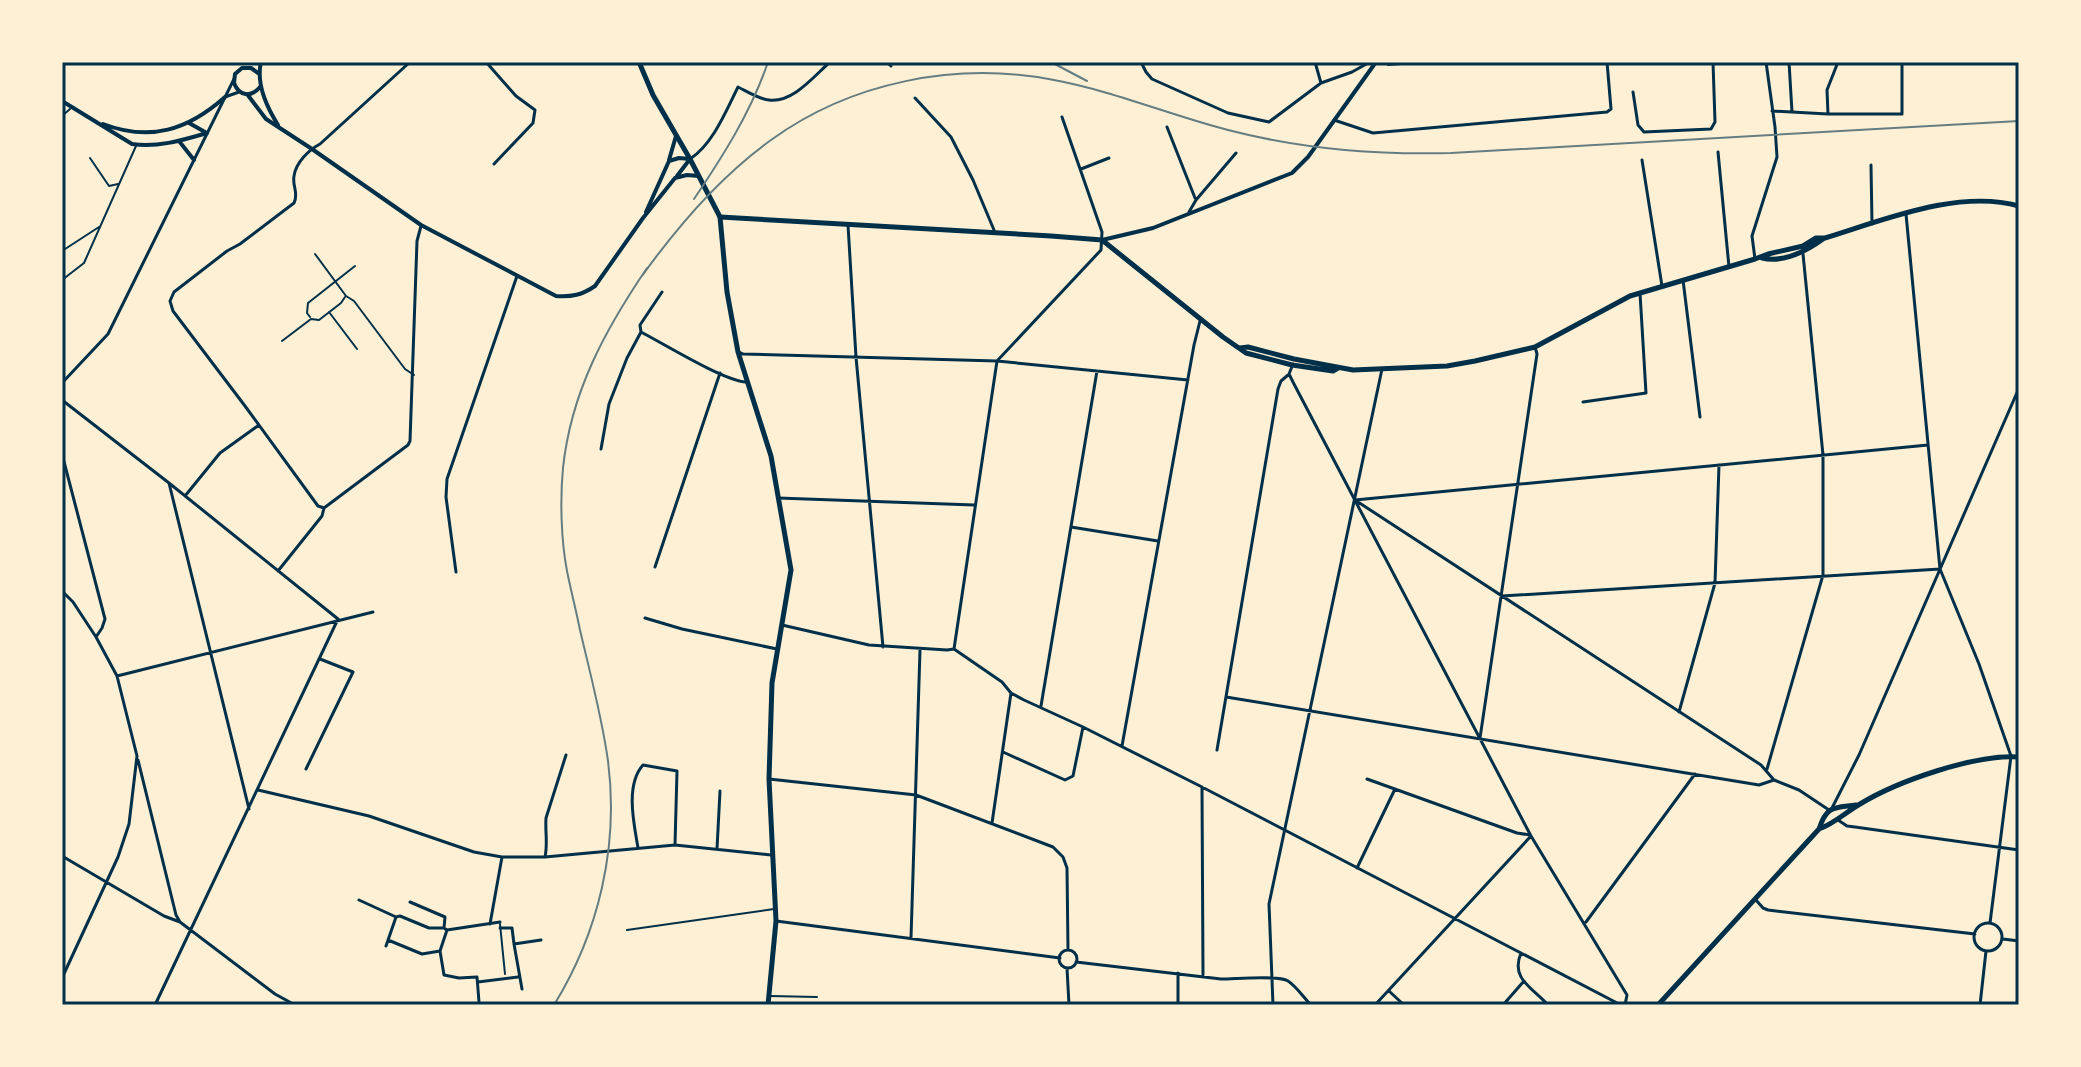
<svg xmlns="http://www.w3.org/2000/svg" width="2081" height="1067" viewBox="0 0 2081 1067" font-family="Bitter,serif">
<rect width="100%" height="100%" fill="#fdf0d5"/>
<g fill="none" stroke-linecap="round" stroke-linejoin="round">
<path stroke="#003049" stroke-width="2" d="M1386 62 1388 65 1427 62
M62 116 70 109
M90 158 109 186 118 184
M62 251 99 227
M315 254 346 296 354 301 405 369 414 375
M62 280 84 263 136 146
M329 312 357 349
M310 317 307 313 308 303 355 266
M282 341 311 319 319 320 341 303 345 297
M500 924 505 974
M627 930 774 909
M770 996 817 997"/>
<path stroke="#003049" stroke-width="3" d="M486 62 516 96 535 110 533 123 494 164
M887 62 891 66
M1141 62 1146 72 1152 79 1228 113 1269 122 1321 83 1352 72 1370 62
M1315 62 1321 83
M1789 62 1792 112
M1633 92 1638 125 1644 132 1711 129 1715 122 1713 62
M225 97 239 92
M915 98 951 137 973 180 994 230
M1772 111 1828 114H1902V62
M1828 114 1827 90 1838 62
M1334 120 1373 133 1607 112 1611 109 1607 62
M1167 127 1195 198
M1718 152 1729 267
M690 159C713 144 726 111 738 87 748 92 759 99 769 100 793 103 814 76 830 62
M1642 160 1662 286
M1871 165 1872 224
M1081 169 1109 158
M1189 212 1196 200 1236 153
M1906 214 1940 569 1979 664 2011 756 1990 923
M848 225 856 357 883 647
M1755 259 1752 236 1777 157 1775 127 1766 62
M1683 280 1700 417
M662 292 640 325 641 332C664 344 724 381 746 382
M738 352 743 354 997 361 1188 380
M1293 364 1289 374 1294 384 1531 836 1627 995 1625 1005
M62 383 108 334 234 79
M62 400 169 483 338 619
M1583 402 1646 393 1640 293
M601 449 609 404 627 358 641 332
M62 454 105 619 102 628 96 637
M169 483 249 809
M185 496 220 453 259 425
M778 498 974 505
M1355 500 1928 445
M1358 502 1761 765 1774 780 1799 790 1829 810
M324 508 318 506 245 406 173 311 170 301 174 292 227 251 240 244 294 203C299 193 292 186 294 176 296 162 309 150 320 144L410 62
M1071 527 1158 541
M655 567 720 373
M278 571 322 516 324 508 408 445 410 441 417 241 421 226
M456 572 446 497 447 479 517 276
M62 591 73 602 96 637 117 676 137 756 129 824 118 857 62 978
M1502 596 1940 569
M645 618 682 629 777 649
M782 625 869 645 947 650 954 649 1002 682 1011 693 1024 700 1083 727 1202 787 1621 1005
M954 649 997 361 1101 250 1102 232 1062 117
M117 676 373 612
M1226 697 1753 784 1759 785 1774 780
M1041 706 1097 371
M1679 712 1715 583 1719 465
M1480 738 1537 354 1535 347
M1122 746 1194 345 1200 321
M1217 750 1278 389 1281 381 1288 375
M1003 752 1065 780 1073 776 1083 727
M138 760 176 915 180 922
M306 769 353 672 320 659
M1767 769 1823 575V455L1803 254
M769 779 916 795 1053 847 1063 857 1067 868 1068 950
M1367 779 1517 833 1530 835
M1202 787 1203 975
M258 790 369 816 474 852 502 857H545L675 845 771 855
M1832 808 1859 755 2019 388
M1838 820 1847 826 1855 827 2019 850
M992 823 1011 693
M638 848C634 824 625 785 643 765L677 771 675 845
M717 849 720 791
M62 856 164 916 180 922 275 994 295 1005
M545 857C548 843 545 832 546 818L566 755
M1357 868 1395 789
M359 900 396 917 386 946
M1756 900 1763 908 1768 910 1975 934
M410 902 445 917 444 928 447 930 500 922
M396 917 400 916 429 928H444
M776 921 1060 958
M1586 922 1695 774
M1974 937a14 14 0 1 1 28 0a14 14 0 1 1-28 0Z
M490 924 502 857
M500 928H512L514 944 541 940
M911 938 920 650
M2003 939 2019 941
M388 940 422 954 440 951 447 930
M514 944 522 989
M1059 959a9 9 0 1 1 18 0a9 9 0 1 1-18 0Z
M440 951 444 975 459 978 477 977 479 1002
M1521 953C1510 979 1533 988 1548 1005
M1076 962 1221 979C1236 979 1278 975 1288 981 1296 986 1304 998 1311 1005
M1067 968 1069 1005
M1178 973V1005
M478 982 518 977
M1389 991 1404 1005
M155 1005 338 619
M1273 1005 1269 904 1382 369
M1375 1005 1531 836
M1503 1005 1524 981
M1980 1005 1986 951"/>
<path stroke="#003049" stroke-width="4" d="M261 62C256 83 266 106 278 125
M258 73 251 68H242L235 74 234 83C239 96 251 98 260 87
M247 94 266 119 312 149 421 225 556 296C572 297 582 295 595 286L643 218 675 178 687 175 699 176
M62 101 132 144C157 148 183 140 207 133
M189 123 205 132
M103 124C150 142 188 130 225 97
M179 141 194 160
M669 160 676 136
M677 176 690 159
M646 212 669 161 679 158 690 159
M1102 240 1153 228 1292 173 1308 157 1376 62"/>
<path stroke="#003049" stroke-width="5" d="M720 217 1051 236 1102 240 1223 337 1246 353 1292 365 1333 371 1338 368
M1762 258C1784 263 1805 252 1823 239
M1240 348 1248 347 1294 359 1353 370 1447 366 1475 361 1535 347 1630 296 1755 259 1768 254 1803 246 1816 238H1825C1884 220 1958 189 2019 206"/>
<path stroke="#003049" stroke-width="5" d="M639 62 653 95 690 159 720 217 727 292 738 352 771 456 791 570 772 683 769 779 776 921 768 1005
M1819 829C1834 824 1846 812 1860 804 1898 781 1975 754 2019 757
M1658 1005 1819 829C1827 805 1834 808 1856 805"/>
<path stroke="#657d81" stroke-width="2" d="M1051 62 1087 81
M694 199C723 156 751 112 768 62
M642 276C677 227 722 175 771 140 851 82 956 61 1054 80 1113 91 1170 115 1228 130 1301 149 1376 155 1451 153L2019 121
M554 1005C599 932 619 846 608 761 602 717 590 673 580 630 576 610 571 591 567 571 561 540 560 499 563 468 571 392 605 330 647 268"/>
</g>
<rect width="2081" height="1067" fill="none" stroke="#fdf0d5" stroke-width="128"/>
<rect x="64" y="64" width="1953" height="939" fill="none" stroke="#003049" stroke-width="3"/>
</svg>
